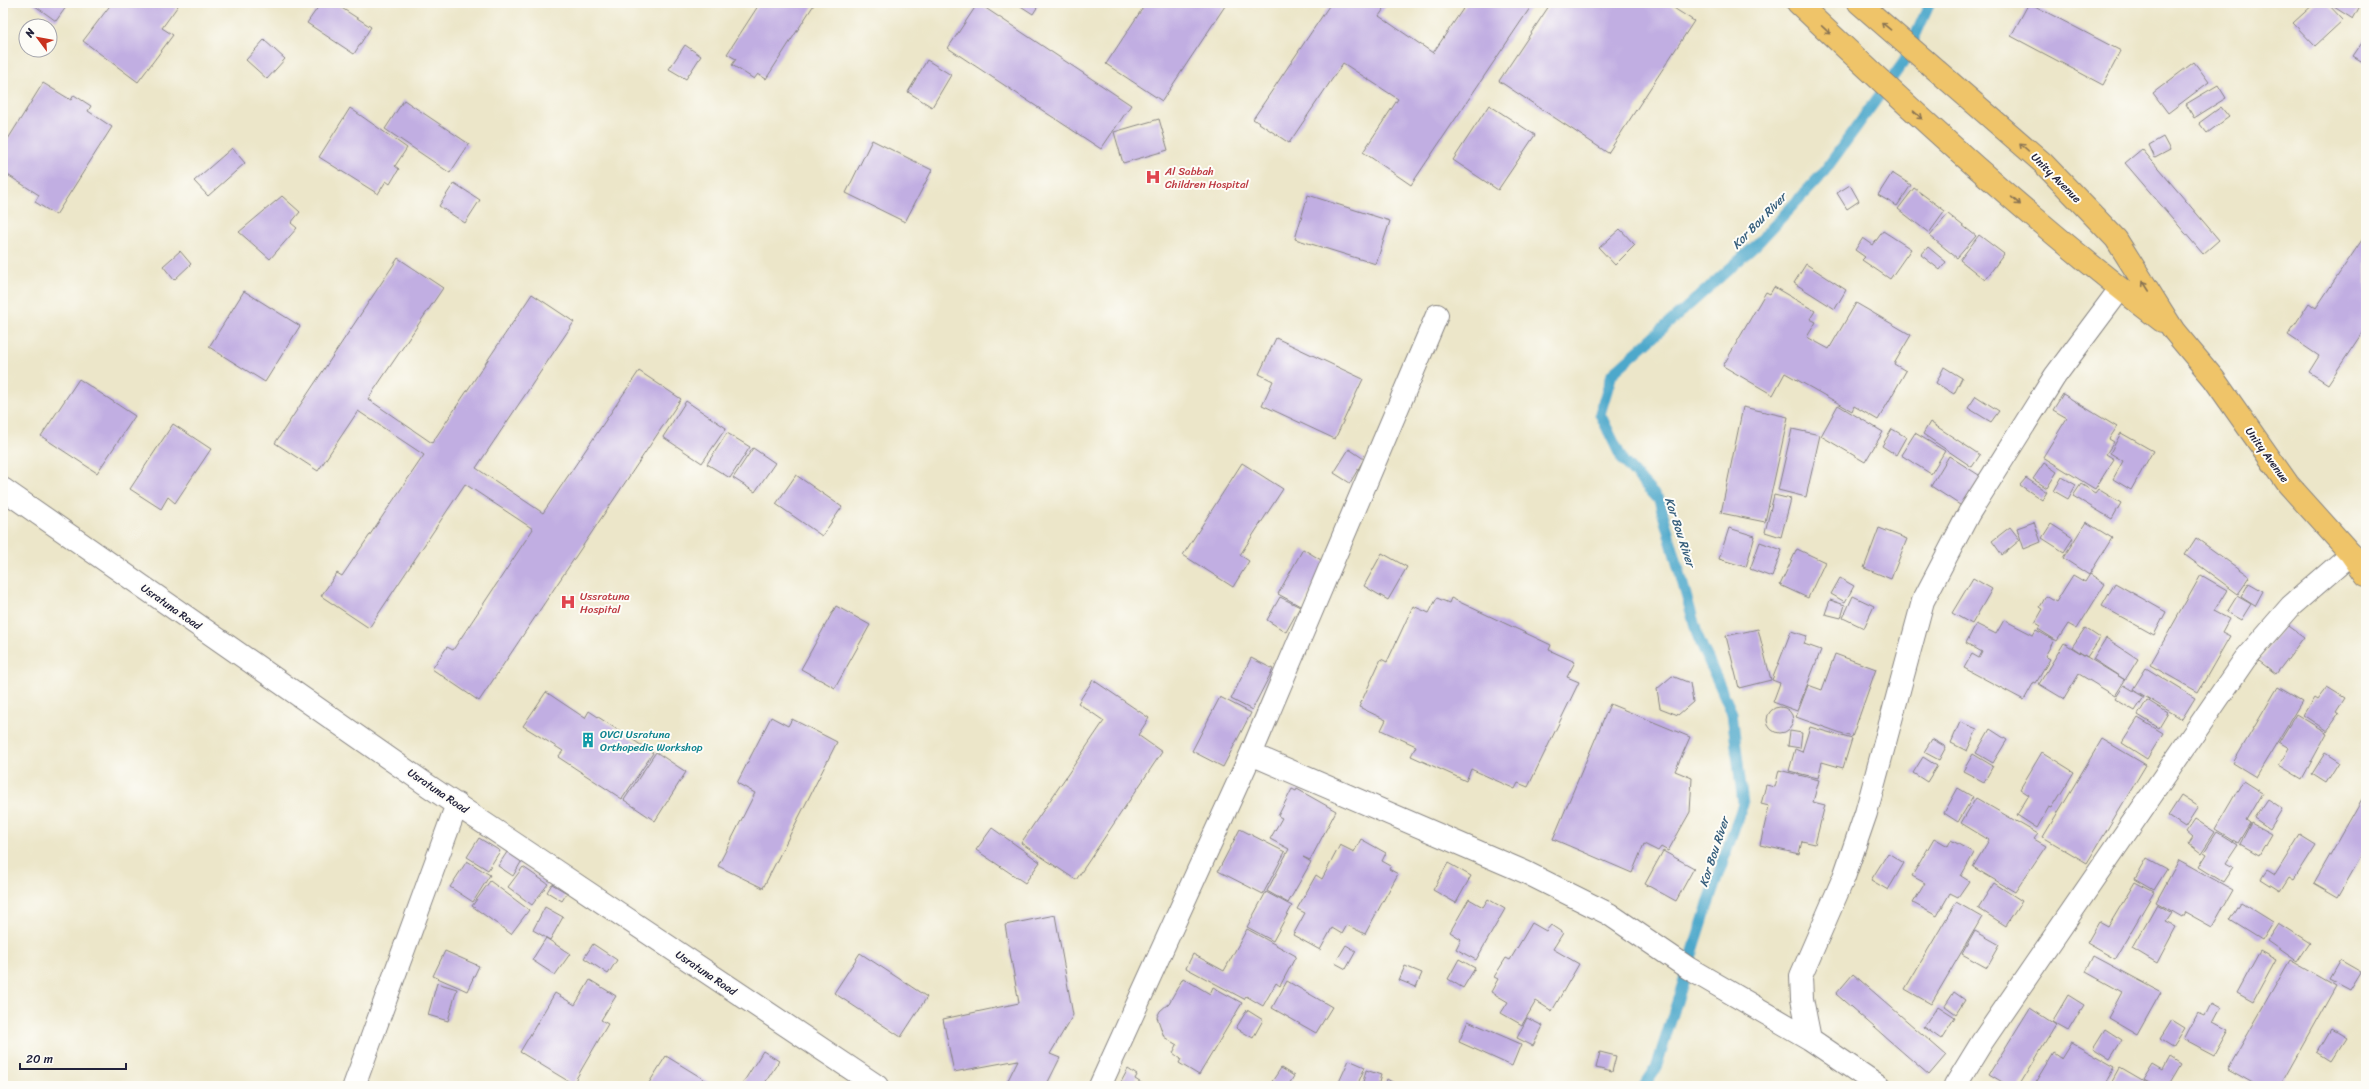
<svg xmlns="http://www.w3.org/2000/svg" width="2369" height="1089" viewBox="0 0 2369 1089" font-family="Sriracha,sans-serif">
<rect width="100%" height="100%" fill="#fdfcf7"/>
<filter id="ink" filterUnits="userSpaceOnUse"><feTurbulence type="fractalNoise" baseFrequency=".025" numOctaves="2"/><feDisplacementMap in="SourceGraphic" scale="8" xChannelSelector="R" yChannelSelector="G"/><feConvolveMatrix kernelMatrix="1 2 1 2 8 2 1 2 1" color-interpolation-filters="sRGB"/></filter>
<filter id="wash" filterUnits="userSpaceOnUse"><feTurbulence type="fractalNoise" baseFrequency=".012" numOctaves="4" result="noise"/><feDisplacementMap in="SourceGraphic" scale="16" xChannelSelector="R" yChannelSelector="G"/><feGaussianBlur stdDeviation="0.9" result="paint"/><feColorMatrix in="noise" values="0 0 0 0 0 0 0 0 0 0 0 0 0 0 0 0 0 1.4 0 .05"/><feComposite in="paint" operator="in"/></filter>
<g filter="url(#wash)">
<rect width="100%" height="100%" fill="#ece6c9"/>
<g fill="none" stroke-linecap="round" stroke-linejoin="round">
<path stroke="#4ea8cb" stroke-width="11" d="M1644 1086 1656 1068 1707 907 1743 804 1732 713 1698 637 1659 500 1623 461 1600 414 1612 374 1755 246 1823 173 1903 63 1930 3"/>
</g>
<g id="blocks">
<path fill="#c1aee2" d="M31 3H69L56 21Z
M112 3H180L162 28 173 35 138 82 83 41Z
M321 3H334L371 27 354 54 307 23Z
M760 3H815L766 79 758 74 754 79 732 65 736 59 727 54Z
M978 3 1131 105 1101 149 948 48Z
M1016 3H1040L1033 14Z
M1146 3H1227L1162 101 1106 64Z
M1331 3H1388L1379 16 1433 53 1467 3H1529L1532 5 1411 185 1363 152 1398 99 1343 63 1289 143 1253 119Z
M1551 3H1666L1694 21 1608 153 1499 81Z
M2029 3 2121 51 2103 85 2011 36Z
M2315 3H2327L2343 20 2315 46 2293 23Z
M2336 3H2355L2360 6 2353 19 2334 7Z
M2366 37V64L2353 56Z
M264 40 285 59 267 79 246 60Z
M685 45 701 56 686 79 669 69Z
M927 60 951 75 932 107 908 92Z
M2194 62 2209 82 2168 113 2153 93Z
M43 83 71 100 74 95 91 106 88 111 112 127 56 215 35 202 39 195 3 172V147Z
M2218 85 2226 98 2194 118 2186 104Z
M404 100 469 144 450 173 385 129Z
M1489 105 1535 135 1498 190 1453 160Z
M2221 107 2229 117 2207 133 2199 123Z
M350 108 407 148 395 166 399 169 390 184 386 181 378 194 319 157Z
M1159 119 1168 150 1123 163 1114 132Z
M2163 137 2170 150 2155 158 2149 145Z
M872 140 932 170 905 222 846 193Z
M232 148 245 163 208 196 194 181Z
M2142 149 2219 240 2203 254 2125 163Z
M1892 173 1911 185 1897 206 1878 195Z
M454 183 480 200 465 223 439 206Z
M1850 185 1859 201 1847 209 1837 193Z
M1914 188 1945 211 1929 233 1898 209Z
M1308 195 1390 221 1376 264 1295 239Z
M282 196 300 212 291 223 297 228 270 259 239 232Z
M1948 214 1976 236 1957 258 1930 236Z
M1620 229 1635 245 1615 265 1599 248Z
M1883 231 1911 249 1890 279 1862 260 1865 257 1855 250 1863 238 1873 245Z
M2366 234V327L2328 384 2309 372 2319 356 2288 335 2309 303 2316 308Z
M1979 235 2004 254 1985 280 1960 260Z
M1928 247 1946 262 1940 270 1921 255Z
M180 251 191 264 174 280 163 266Z
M398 258 443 288 368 399 432 443 532 294 574 322 476 468 543 513 639 371 681 399 479 701 432 669 447 647 453 650 533 529 465 484 369 628 321 596 337 573 342 576 424 455 358 411 318 471 275 443Z
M1806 264 1846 290 1835 309 1794 283Z
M1774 287 1815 311 1810 319 1816 322 1807 337 1829 349 1856 303 1911 335 1894 364 1906 371 1878 420 1854 406 1852 411 1785 373 1773 395 1723 366 1766 292 1770 294Z
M244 291 300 326 265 382 209 347Z
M1276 338 1363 379 1335 439 1262 405 1273 381 1259 374Z
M1944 367 1962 378 1954 394 1936 383Z
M79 379 135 416 97 473 41 436Z
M2063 394 2117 427 2109 439 2114 442 2106 454 2114 459 2095 489 2043 457 2067 418 2053 410Z
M1976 396 1999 411 1991 422 1968 408Z
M686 401 726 428 702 463 663 437Z
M1838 405 1883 432 1865 462 1821 436Z
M1743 407 1788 417 1765 522 1721 513Z
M1930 422 1980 455 1972 467 1923 434Z
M173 424 211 449 175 503 168 497 161 509 130 489Z
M1792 429 1820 435 1806 497 1778 490Z
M1892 429 1906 437 1896 455 1882 446Z
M727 433 750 447 730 478 707 464Z
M1915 433 1945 451 1931 474 1901 455Z
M2121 433 2153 451 2131 490 2113 479 2123 461 2110 453Z
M753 448 775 463 755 492 733 478Z
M1349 449 1364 459 1350 483 1334 473Z
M1949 456 1982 477 1963 507 1931 486Z
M1242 463 1283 489 1240 555 1249 561 1233 587 1183 555Z
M2044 463 2057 472 2047 488 2033 479Z
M796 475 842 507 822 536 776 504Z
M2062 477 2076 485 2068 499 2054 491Z
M2026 478 2047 492 2042 500 2020 485Z
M2081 484 2095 493 2098 489 2121 503 2112 519 2073 496Z
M1774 495 1791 499 1781 537 1765 532Z
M2034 522 2041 542 2024 549 2017 528Z
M2086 522 2112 538 2089 575 2063 558Z
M2051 524 2073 538 2064 552 2042 538Z
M2010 527 2020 540 2002 555 1992 541Z
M1729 528 1755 536 1746 567 1719 559Z
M1879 528 1907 539 1891 579 1864 568Z
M2196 538 2250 577 2238 594 2185 555Z
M1760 542 1782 550 1772 577 1750 569Z
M1303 549 1326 563 1302 607 1278 594Z
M1797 549 1825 562 1808 598 1780 585Z
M1382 553 1407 567 1388 600 1364 586Z
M2090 574 2105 584 2077 629 2068 624 2057 641 2038 629 2040 626 2035 623 2043 609 2040 607 2046 596 2056 602 2073 575 2085 582Z
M2201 575 2227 590 2214 611 2229 619 2222 632 2230 636 2198 692 2150 665Z
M1840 578 1854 586 1845 602 1831 594Z
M1973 578 1992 589 1972 624 1952 613Z
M2115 583 2166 612 2154 635 2102 606Z
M2249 583 2263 591 2255 606 2241 597Z
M1853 596 1874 606 1864 628 1843 618Z
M2237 596 2251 604 2241 620 2227 612Z
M1280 597 1300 607 1286 632 1267 620Z
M1437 598 1449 603 1451 598 1551 645 1549 650 1575 662 1567 677 1579 682 1528 787 1518 783 1515 789 1471 769 1466 781 1411 756 1416 746 1381 730 1386 720 1359 707 1381 659 1387 662 1413 606 1429 613Z
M1830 600 1845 605 1841 618 1825 614Z
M836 606 870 625 835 688 801 669Z
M2004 620 2033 635 2036 630 2054 640 2045 656 2050 659 2036 683 2034 682 2024 700 1964 668 1972 654 1979 658 1982 652 1966 643 1976 624 1996 634Z
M2286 624 2304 637 2276 674 2259 661Z
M2085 628 2100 638 2087 657 2072 647Z
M1758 629 1771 680 1739 688 1726 636Z
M1791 631 1807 636 1804 644 1821 650 1797 711 1773 702 1780 683 1772 680Z
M2106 638 2138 659 2125 680 2093 659Z
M2064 643 2125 680 2115 696 2079 674 2064 699 2039 684Z
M1835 654 1876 669 1852 737 1796 717 1808 685 1822 690Z
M1251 658 1273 669 1252 710 1231 699Z
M2146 668 2195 698 2182 719 2133 689Z
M1672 676 1690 683 1693 702 1678 715 1660 708 1657 689Z
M1093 680 1149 718 1138 735 1162 752 1076 880 1021 843 1104 721 1078 703Z
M2124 685 2144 697 2135 711 2115 699Z
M2278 687 2302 701 2256 777 2233 763Z
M2327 687 2345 698 2336 712 2339 714 2327 731 2303 715 2314 698 2317 700Z
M546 692 585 718 589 711 653 753 622 799 558 757 563 751 523 726Z
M1220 697 1251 713 1223 767 1192 751Z
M2147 700 2168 713 2159 728 2138 715Z
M1610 704 1690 737 1675 771 1692 778 1690 812 1668 851 1661 847 1658 851 1644 844 1632 873 1553 839Z
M1767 720a13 13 0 1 1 26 0a13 13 0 1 1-26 0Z
M2296 714 2327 733 2302 779 2279 765 2289 748 2279 742Z
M771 717 788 726 792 719 837 742 763 888 718 866 755 793 737 783Z
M2138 718 2163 733 2147 759 2122 743Z
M1960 722 1977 729 1967 751 1951 743Z
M1810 727 1852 739 1843 768 1822 762 1818 778 1789 771 1795 749 1802 752Z
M1990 729 2007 740 1993 763 1976 753Z
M1790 731 1802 733 1800 748 1788 746Z
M1932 739 1946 747 1939 760 1924 752Z
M2102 739 2146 765 2087 863 2043 837Z
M656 752 686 772 655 821 624 800Z
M2042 752 2074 772 2052 808 2049 807 2037 828 2017 815 2029 795 2020 789Z
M2325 753 2339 762 2326 783 2312 774Z
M1973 754 1993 766 1984 782 1963 771Z
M1923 757 1937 766 1927 782 1913 773Z
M1779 770 1819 780 1813 802 1825 805 1815 844 1802 841 1799 854 1760 845 1769 806 1761 804 1766 785 1775 787Z
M2243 781 2262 793 2246 820 2250 823 2238 843 2215 829Z
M1958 788 1973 797 1958 822 1944 813Z
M1292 789 1296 791 1297 789 1336 811 1310 860 1303 857 1311 862 1288 903 1267 891 1289 849 1270 839 1282 818 1278 816Z
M2181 796 2198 807 2185 827 2168 816Z
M1976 798 2038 834 2034 839 2046 846 2015 892 1973 867 1989 840 1961 823Z
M2267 799 2282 809 2270 829 2254 818Z
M2362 799 2366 802V848L2338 897 2314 883Z
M2195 819 2215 832 2201 853 2189 844 2193 838 2186 832Z
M2251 823 2271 834 2259 855 2240 844Z
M992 828 1040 862 1025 883 976 850Z
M1240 829 1285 852 1263 894 1218 871Z
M2217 832 2238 845 2226 863 2233 867 2223 882 2199 867 2207 854 2204 852Z
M2300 835 2316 845 2294 880 2289 877 2280 891 2261 879 2267 870 2275 875Z
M479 838 500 851 488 870 467 857Z
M1934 838 1948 846 1951 840 1974 853 1961 876 1969 881 1958 897 1950 893 1937 916 1913 903 1925 883 1912 876Z
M1361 839 1386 853 1382 861 1391 866 1389 869 1398 874 1365 934 1347 925 1342 934 1332 928 1320 950 1293 935 1305 913 1297 909 1316 875 1322 879 1340 845 1354 852Z
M509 849 524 857 513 876 498 866Z
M1663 851 1694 868 1676 901 1645 884Z
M1888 853 1904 863 1888 890 1871 880Z
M2147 858 2167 869 2154 890 2135 879Z
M2179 860 2233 890 2212 927 2185 912 2182 917 2156 902Z
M467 861 490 875 473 902 450 887Z
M1448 863 1471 876 1456 903 1433 890Z
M523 867 548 884 532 905 508 887Z
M490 881 529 910 511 934 472 906Z
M2135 882 2154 892 2115 959 2087 943 2099 922 2108 927Z
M1994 883 2022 901 2006 926 1978 908Z
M552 884 567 893 562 901 547 892Z
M1266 892 1292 906 1273 941 1247 927Z
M1469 899 1483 907 1488 899 1505 909 1476 960 1456 949 1461 939 1450 932Z
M1956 902 1982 917 1931 1004 1905 989Z
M2241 902 2273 922 2262 940 2230 920Z
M2157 904 2172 913 2166 922 2176 927 2157 963 2132 948Z
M545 907 563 917 550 940 533 930Z
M1055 915 1073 1015 1050 1054 1060 1058 1046 1086H1005L1018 1060 954 1072 943 1019 1019 1003 1005 925Z
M1532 923 1546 931 1551 925 1563 933 1553 949 1579 964 1552 1011 1536 1001 1522 1025 1501 1013 1508 1002 1491 992 1498 979 1494 977 1506 958 1510 960Z
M2279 923 2310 943 2297 962 2267 941Z
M1247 929 1296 956 1280 986 1276 983 1263 1006 1246 996 1244 999 1186 968 1193 954 1224 971Z
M1975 931 2000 945 1987 968 1962 954Z
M546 938 570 954 555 975 532 960Z
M593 944 617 960 608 974 584 958Z
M1346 945 1356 951 1346 969 1335 963Z
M445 951 479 966 467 991 433 976Z
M2260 951 2276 960 2253 1002 2237 993Z
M860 953 927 997 901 1037 834 993Z
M2094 956 2161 992 2137 1035 2108 1018 2122 992 2086 972Z
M1459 959 1475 968 1463 988 1448 979Z
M2290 960 2336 986 2280 1086H2258L2228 1069Z
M2340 960 2361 972 2350 990 2329 979Z
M1405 966 1422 973 1416 987 1399 980Z
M1853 974 1946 1055 1929 1075 1836 994Z
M1183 978 1210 994 1213 987 1242 1003 1199 1075 1179 1063 1181 1059 1173 1053 1177 1045 1164 1037 1157 1017 1160 1011 1169 1003Z
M590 980 616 996 601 1020 608 1024 573 1084 520 1052 555 993 575 1005Z
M1287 981 1332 1007 1316 1033 1272 1008Z
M437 983 457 989 448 1021 428 1015Z
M1954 992 1965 1000 1956 1014 1945 1006Z
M2068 995 2084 1005 2068 1031 2052 1022Z
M2211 1004 2220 1009 2213 1022 2228 1030 2214 1055 2184 1039 2198 1013 2205 1016Z
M1938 1006 1955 1017 1941 1039 1924 1027Z
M2030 1008 2056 1025 2019 1086H2009L1989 1074Z
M1247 1010 1263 1020 1253 1038 1236 1028Z
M1527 1018 1543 1026 1533 1046 1517 1038Z
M2172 1020 2185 1028 2173 1047 2160 1039Z
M1468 1021 1521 1044 1512 1066 1459 1042Z
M2105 1029 2122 1040 2110 1059 2093 1048Z
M2331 1029 2346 1038 2332 1060 2318 1051Z
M2071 1042 2115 1067 2104 1086H2034L2054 1053 2061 1058Z
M763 1051 779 1061 763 1086H741Z
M1600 1052 1616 1056 1612 1072 1596 1068Z
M666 1056 715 1086H647Z
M2170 1057 2181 1064 2168 1086H2154L2143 1080 2153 1064 2163 1070Z
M1349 1060 1365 1067 1357 1086H1350L1339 1082Z
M1281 1068 1294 1076 1288 1086H1269Z
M2120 1068 2151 1086H2110Z
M1128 1069 1137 1075 1135 1079 1146 1086H1123L1120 1084Z
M1366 1070 1381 1075 1378 1086H1362Z
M1387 1079 1399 1086H1383Z"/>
</g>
</g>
<g filter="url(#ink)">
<use href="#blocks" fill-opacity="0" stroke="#878482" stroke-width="1"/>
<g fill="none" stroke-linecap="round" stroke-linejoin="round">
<g stroke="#878482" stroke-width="24">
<path id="minor" d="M3 489 430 787 877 1086
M1251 754 1525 872 1609 914 1688 968 1810 1039 1879 1086
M1810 1039 1802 999 1801 976 1844 877 1866 813 1923 601 1969 513 2055 376 2120 289
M354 1086 457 804
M1100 1086 1251 754 1437 315
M1955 1086 1982 1042 2245 659 2291 606 2351 554"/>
</g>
<g stroke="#878482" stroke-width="24">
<path id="primary" d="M1798 3C1915 114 2034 223 2162 321
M1859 3 2043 163 2116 239 2174 331 2214 379 2288 484 2351 554 2366 575"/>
</g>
<use href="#minor" stroke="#fff" stroke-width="22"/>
<use href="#primary" stroke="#efc469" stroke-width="22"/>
</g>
<defs><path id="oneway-shaft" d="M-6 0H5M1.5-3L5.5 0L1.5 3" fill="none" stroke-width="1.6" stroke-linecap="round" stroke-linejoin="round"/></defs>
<g stroke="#887352">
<use href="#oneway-shaft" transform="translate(1886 26) rotate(-140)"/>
<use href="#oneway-shaft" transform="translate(1826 30) rotate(43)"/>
<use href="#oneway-shaft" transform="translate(1918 115) rotate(41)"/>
<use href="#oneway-shaft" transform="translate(2024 147) rotate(-138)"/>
<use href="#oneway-shaft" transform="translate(2016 201) rotate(41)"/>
<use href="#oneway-shaft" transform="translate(2146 286) rotate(-123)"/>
</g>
</g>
<defs>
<g id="hospital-bare" transform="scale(1.2)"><path d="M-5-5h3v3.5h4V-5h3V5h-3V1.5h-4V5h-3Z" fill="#e0444e" stroke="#fdfcf7" stroke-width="2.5" paint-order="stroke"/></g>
<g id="building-bare" transform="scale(1.2)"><path d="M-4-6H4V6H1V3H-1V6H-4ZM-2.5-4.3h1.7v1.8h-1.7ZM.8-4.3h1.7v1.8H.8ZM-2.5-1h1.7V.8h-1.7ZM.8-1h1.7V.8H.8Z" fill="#0f9aa8" stroke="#fdfcf7" stroke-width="2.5" paint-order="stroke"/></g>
</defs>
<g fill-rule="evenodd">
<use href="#hospital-bare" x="1153" y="177"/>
<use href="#hospital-bare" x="568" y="602"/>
<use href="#building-bare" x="588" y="740"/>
</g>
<g text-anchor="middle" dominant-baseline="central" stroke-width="4" stroke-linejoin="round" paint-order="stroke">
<g font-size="11" fill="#be3a42" stroke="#fdfcf7" text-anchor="start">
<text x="1165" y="171">Al Sabbah<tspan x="1165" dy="13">Children Hospital</tspan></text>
<text x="580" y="596">Ussratuna<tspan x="580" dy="13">Hospital</tspan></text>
</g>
<g font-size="11" fill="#22223b" stroke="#fdfcf7">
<text transform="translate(2056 178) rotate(45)">Unity Avenue</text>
<text transform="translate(2267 455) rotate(54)">Unity Avenue</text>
<text transform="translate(171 607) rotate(35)">Usratuna Road</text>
<text transform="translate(438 791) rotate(34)">Usratuna Road</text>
<text transform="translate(706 973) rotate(34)">Usratuna Road</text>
</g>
<g font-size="11" fill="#0d838f" stroke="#fdfcf7" text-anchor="start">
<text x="600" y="734">OVCI Usratuna<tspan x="600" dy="13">Orthopedic Workshop</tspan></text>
</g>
<g font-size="12" font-style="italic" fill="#365e7c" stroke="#fdfcf7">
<text transform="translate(1759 221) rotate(-46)">Kor Bou River</text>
<text transform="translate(1680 532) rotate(72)">Kor Bou River</text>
<text transform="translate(1714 852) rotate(-72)">Kor Bou River</text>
</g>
</g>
<rect width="2369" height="1089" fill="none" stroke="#fdfcf7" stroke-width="16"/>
<g transform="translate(38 38) rotate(302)"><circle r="19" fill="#fdfcf7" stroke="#a5a5ac"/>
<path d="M0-3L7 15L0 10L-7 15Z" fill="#c8321e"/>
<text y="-6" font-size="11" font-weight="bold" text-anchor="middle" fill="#22223b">N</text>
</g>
<path d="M20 1063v6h106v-6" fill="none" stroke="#22223b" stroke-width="2"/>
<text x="26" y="1063" font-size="12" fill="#22223b" stroke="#fdfcf7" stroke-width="3" paint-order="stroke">20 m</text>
</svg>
